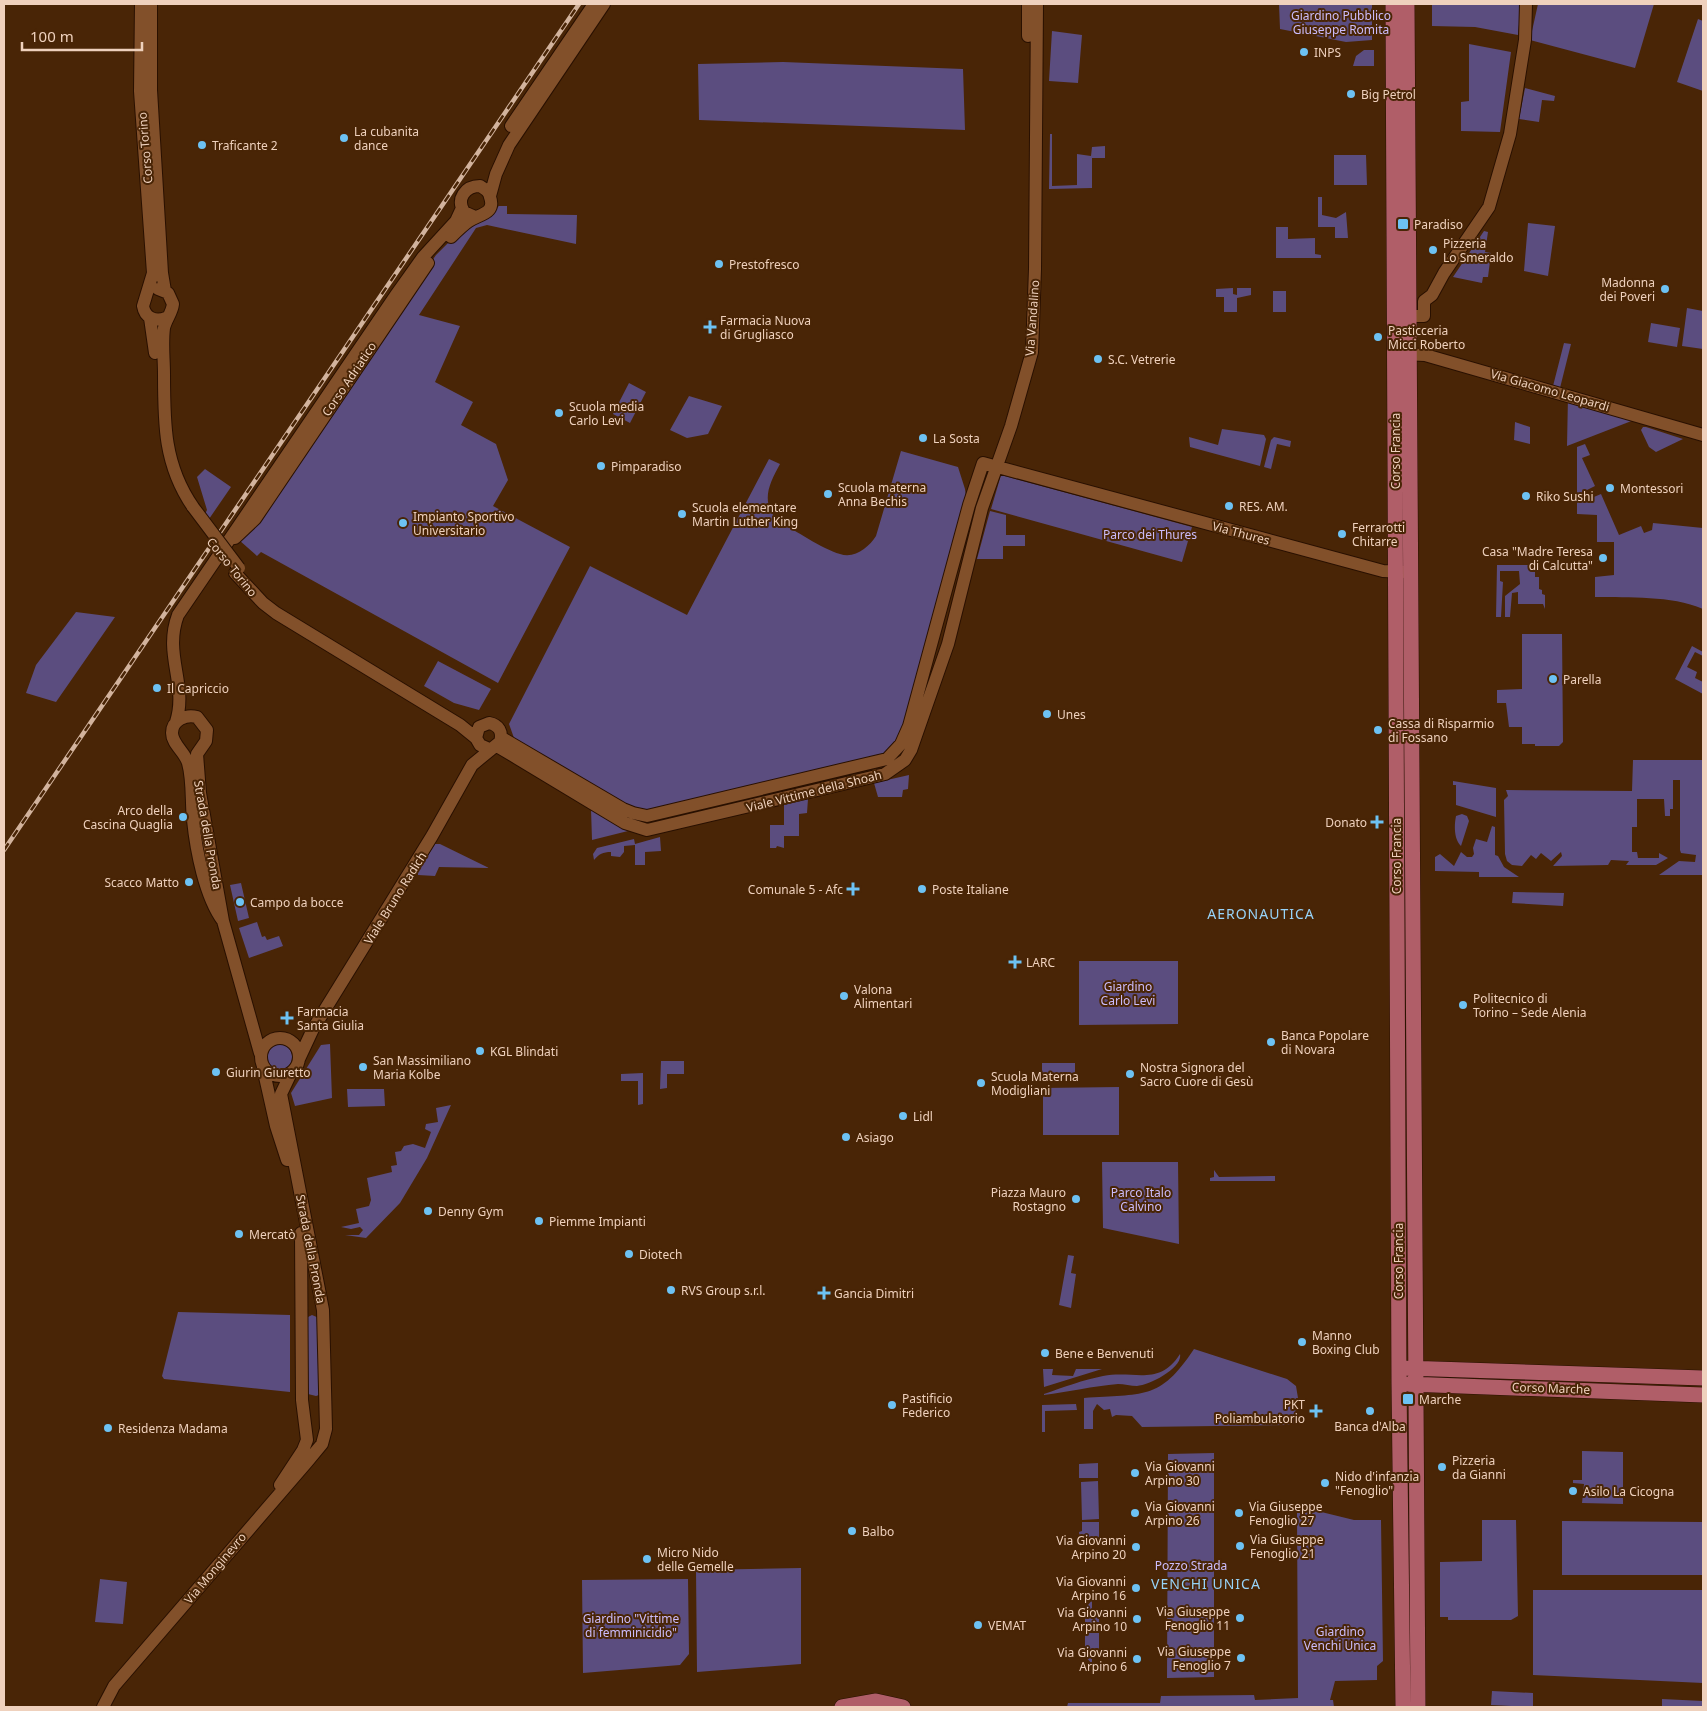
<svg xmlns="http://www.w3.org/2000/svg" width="1707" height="1711" viewBox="0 0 1707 1711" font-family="'Noto Sans',sans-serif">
<rect width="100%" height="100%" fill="#492506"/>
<path fill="#5b4d7f" d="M1279 4H1372V40L1346 42 1280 29Z
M1432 4H1521L1518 35 1475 27 1432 26Z
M1538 4H1654L1635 68 1530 40Z
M1698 19 1703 21V91L1677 82Z
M1052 31 1082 35 1078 83 1049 81Z
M1469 44 1511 52 1500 132 1461 131V102L1469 101Z
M1364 50H1374V66H1353L1356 56Z
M783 62 963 69 965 130 699 120 698 64Z
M1525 88 1555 96 1554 101 1542 100 1539 122 1519 119Z
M1050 134H1052V186L1077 185V154L1091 156 1092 147 1105 146V158H1092V188L1049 189Z
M1334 155H1366L1367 185H1334Z
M1318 197H1322V215L1336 218 1346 212 1348 238H1335V227H1318Z
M499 206H507V214L577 215 576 244 487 225 476 228 419 315 460 326 435 382 473 402 461 425 496 444 508 480 493 506 570 547 498 683 261 552 257 556 239 540 436 255 449 242Z
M1528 223 1555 226 1548 276 1524 271Z
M1276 227H1288V239L1315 238V254L1321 255V258H1276Z
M1484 231 1488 232 1485 252 1491 253 1488 277H1483L1482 283 1453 277Z
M1233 288V294L1237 295V288H1251V295L1237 298V312H1224V297H1216V289Z
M1273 291H1286V312H1273Z
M1687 308 1703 311V349L1682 346Z
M1651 323 1680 328 1677 347 1648 342Z
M1564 343 1571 344 1560 388 1553 386Z
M629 383 646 392 630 423 613 414Z
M1568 395 1634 420 1567 446Z
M689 396 722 406 708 434 687 438 670 430Z
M1515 422 1530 427V444L1514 440Z
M1643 427H1646L1683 439 1656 452 1649 447 1641 430Z
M1222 429 1264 435 1266 439 1260 466 1190 447 1189 437 1218 445Z
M1274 437 1291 441 1290 447 1277 444 1271 469 1264 467 1271 440Z
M1585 444 1590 455 1582 458 1595 486 1585 491 1589 499 1601 494 1619 535 1641 526 1644 533 1652 530 1653 523 1703 528V609C1670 595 1630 598 1595 597V577L1614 575V542H1597V515L1577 514V447Z
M901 451 958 467 965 489 967 504 905 722 890 753 645 811 627 806 514 738 509 724 590 566 687 615 769 459 780 464C769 484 760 502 778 521 795 530 822 549 840 554 855 559 869 547 876 536Z
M205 469 231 487 209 519 205 514 207 510 197 477Z
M1001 475 1192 527 1182 562 991 509Z
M990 511 1006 515V535H1025V546H1003V559H977Z
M1497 565H1535V577H1539V589L1542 590V594L1545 595V609L1543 604H1518V592L1512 593 1510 617H1505V596L1520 584 1519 571H1500V581L1503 582 1501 617H1496Z
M76 612 115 617 56 702 26 693 36 665Z
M1522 634H1562L1563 742 1559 746H1535V744H1522V727H1509L1506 703H1497V690L1522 689Z
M1692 646 1703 652V656L1695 652 1687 667 1697 672 1695 678 1703 682V694L1675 679Z
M438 661 491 689 479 710 454 703 424 686Z
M1633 760H1703V875H1659L1679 861 1695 862 1696 855 1681 853 1680 850V780H1673V809H1670V816H1665L1664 799H1637V827H1632V852H1637L1638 858H1659V853L1668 858 1656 865H1626L1629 861 1611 860 1608 865 1553 866 1562 856 1561 852 1551 861 1541 853 1536 859 1531 855 1522 866 1512 865 1507 861 1505 854 1504 800 1508 796 1506 790 1632 791Z
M909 775 908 789 903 790 902 797H878L874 783Z
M1453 781 1496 788V817L1456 805V785H1453Z
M808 799 807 813 799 814V836H784V848L777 846 776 848H770V825H784V804Z
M591 809 632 830 592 840Z
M1462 814 1467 816 1469 821 1461 846C1454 839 1454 826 1456 816Z
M1492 826 1495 827V855L1498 856 1504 867 1519 877H1479V872L1435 871V857L1440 854 1454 866 1461 852 1467 857H1472L1474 854 1473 848 1476 839 1487 842Z
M660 837 661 851 645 852V865H635V845L624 846V852L620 857 611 856V852C603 852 599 854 594 860L593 854 597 848 634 839 635 844Z
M435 844H440L489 868 439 867 435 876 418 875V871Z
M241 883 249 918 238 921 230 885Z
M1513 892 1564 893 1563 906 1512 903Z
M257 922 262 937 265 936 267 940 279 936 283 946 249 958 239 928Z
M1079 961H1178V1024L1079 1025Z
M330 1044 332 1098 295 1106 291 1093 321 1045Z
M266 1057a13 13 0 1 1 26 0a13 13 0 1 1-26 0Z
M661 1061H684V1074H667V1088L660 1089Z
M1042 1063H1075V1079H1042Z
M643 1073V1104L638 1105V1081H621V1074Z
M1119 1087V1135H1043V1088Z
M347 1089H384L385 1106 348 1107Z
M451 1105 427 1158 400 1203 366 1238 345 1235H359L363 1230 360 1227 351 1229 341 1227 359 1223 356 1209 369 1206 371 1200 367 1178 392 1172 391 1166 397 1165 395 1152 401 1151 404 1146 413 1144 425 1148 431 1132 425 1129 426 1124 438 1122 436 1108Z
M1102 1162H1178L1179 1244 1103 1228Z
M1214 1170 1219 1177 1275 1176V1181H1210V1178L1214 1177Z
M1068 1255 1074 1256 1071 1273 1076 1274 1071 1308 1059 1305Z
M178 1312 290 1315V1392L164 1379 162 1376Z
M312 1315 319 1318V1395L316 1396 308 1394 306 1318Z
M1194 1349 1287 1379 1296 1386 1298 1398H1296L1295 1423 1287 1425 1142 1427 1132 1416 1116 1415 1112 1417 1110 1409 1104 1410 1097 1404 1093 1411V1429H1084V1398C1143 1393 1159 1402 1194 1349Z
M1180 1354C1183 1368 1150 1385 1137 1386 1131 1386 1124 1384 1118 1384 1093 1386 1068 1392 1044 1395V1394C1064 1387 1083 1380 1103 1376 1135 1370 1159 1387 1180 1354Z
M1043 1369H1053L1052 1375 1073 1376 1076 1369H1102L1044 1387Z
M1076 1404 1077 1410 1045 1411V1432H1042V1405Z
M1582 1451 1623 1452V1504L1582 1503 1584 1484 1573 1483V1480H1582Z
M1214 1453V1677L1167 1678 1168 1454Z
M1098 1463V1478H1079V1464Z
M1098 1481 1099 1519 1082 1520 1081 1482Z
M1301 1507 1354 1520H1381L1383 1661 1377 1666V1680L1335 1681 1330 1700H1333L1334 1707H1067L1068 1703H1160L1161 1696 1254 1695 1255 1700 1298 1698 1297 1513H1301Z
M1482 1520H1516L1518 1616 1511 1620H1448V1617H1440V1562L1482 1561Z
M1562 1521 1703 1522V1575H1562Z
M1082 1522H1099V1538H1092V1541H1080L1079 1532 1082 1531Z
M801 1568V1664L697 1672 696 1570Z
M100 1579 127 1582 123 1624 95 1622Z
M688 1579 689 1654 680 1665 583 1673 582 1580Z
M1533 1590H1703V1683L1533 1675Z
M1092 1600V1614H1099V1630H1085V1609Z
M1085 1633H1099V1651H1092V1664L1085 1656Z
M1492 1691 1533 1693V1707L1491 1705Z
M1662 1699 1703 1701V1707H1662Z"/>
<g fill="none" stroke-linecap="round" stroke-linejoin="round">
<g stroke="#291000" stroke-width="14">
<path id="minor" d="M141 4 140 91 153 273 143 306C145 318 155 322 166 318
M151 4V90L162 273 165 291
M1028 36V4
M511 126 594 4
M490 196 496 174 509 145 604 4
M451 237C457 231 463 225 469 221 479 214 496 214 490 197 489 191 485 189 480 186 465 186 456 199 464 212L475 217
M158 289 168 293 173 304C172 313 166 319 164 328 162 344 164 359 164 374 164 424 164 465 193 507
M1400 316H1424V301L1432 295 1444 273 1489 207 1510 134 1525 40 1526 4
M150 318 155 353
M1400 354 1425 355 1703 435
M235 538 255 519 428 263
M235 573 263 603 276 613 460 725 476 738
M176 722C188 684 163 655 178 615L396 295 423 257 456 221 462 208
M502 738 623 809 633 813 647 816 887 759 901 744 909 726 969 505 983 463 1383 571 1405 572
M497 746 625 823 647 830 885 774 905 760 911 750 948 644 982 508 1011 426 1032 352 1035 269 1037 4
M223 921C205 897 196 850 193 820 191 801 193 781 188 763 185 752 172 744 172 733 172 720 186 714 197 717L207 730 206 741 197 754 200 793 223 921 260 1053
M261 1057a19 19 0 1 1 38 0a19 19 0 1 1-38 0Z
M299 1059 313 1029 432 836 472 765 500 742C503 732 499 725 489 723L479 727 476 738 480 745 489 749
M263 1068 276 1126 287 1160
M280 1485 303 1450 307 1440 302 1400 301 1233
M103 1707 114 1686 307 1462 322 1444 326 1429 323 1310 281 1094 291 1073"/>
</g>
<g stroke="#291000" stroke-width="16">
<path id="major" d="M1393 4 1399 1384 1403 1707
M1407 4 1418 1707
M1405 1368 1703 1378
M1408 1384 1703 1395
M842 1707 876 1701 903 1707"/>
</g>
<use href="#minor" stroke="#82502a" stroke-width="12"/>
<use href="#major" stroke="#b05e68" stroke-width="15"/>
<g stroke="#d2b39d" stroke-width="4.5">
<path id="rail" d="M4 850 579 4"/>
</g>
<use href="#rail" stroke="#492506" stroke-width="2.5" stroke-dasharray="8" stroke-linecap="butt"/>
<g stroke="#291000" stroke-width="14" stroke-linecap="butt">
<path id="minor-bridge" d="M193 507 239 568"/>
</g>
<use href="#minor-bridge" stroke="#82502a" stroke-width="12"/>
</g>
<g fill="#6dc2f3" stroke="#492506" stroke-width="2">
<circle cx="1304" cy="52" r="5"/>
<circle cx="1351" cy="94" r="5"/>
<circle cx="344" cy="138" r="5"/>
<circle cx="202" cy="145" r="5"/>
<rect x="1397" y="218" width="12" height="12" rx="2.5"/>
<circle cx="1433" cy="250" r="5"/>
<circle cx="719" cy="264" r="5"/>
<circle cx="1665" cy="289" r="5"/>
<path d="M707.5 319.5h5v5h5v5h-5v5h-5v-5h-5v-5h5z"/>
<circle cx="1378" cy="337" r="5"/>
<circle cx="1098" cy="359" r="5"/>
<circle cx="559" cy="413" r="5"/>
<circle cx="923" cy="438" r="5"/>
<circle cx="601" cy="466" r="5"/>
<circle cx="1610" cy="488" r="5"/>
<circle cx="828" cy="494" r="5"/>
<circle cx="1526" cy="496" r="5"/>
<circle cx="1229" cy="506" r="5"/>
<circle cx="682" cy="514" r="5"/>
<circle cx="403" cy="523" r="5"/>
<circle cx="1342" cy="534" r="5"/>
<circle cx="1603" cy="558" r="5"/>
<circle cx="1553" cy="679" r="5"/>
<circle cx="157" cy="688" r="5"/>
<circle cx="1047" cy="714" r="5"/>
<circle cx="1378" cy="730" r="5"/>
<circle cx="183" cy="817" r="5"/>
<path d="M1374.5 814.5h5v5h5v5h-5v5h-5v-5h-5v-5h5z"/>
<circle cx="189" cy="882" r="5"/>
<path d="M850.5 881.5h5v5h5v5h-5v5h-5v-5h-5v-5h5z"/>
<circle cx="922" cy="889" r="5"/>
<circle cx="240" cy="902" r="5"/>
<path d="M1012.5 954.5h5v5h5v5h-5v5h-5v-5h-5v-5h5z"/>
<circle cx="844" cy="996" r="5"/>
<circle cx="1463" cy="1005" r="5"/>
<path d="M284.5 1010.5h5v5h5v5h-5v5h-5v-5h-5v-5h5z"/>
<circle cx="1271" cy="1042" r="5"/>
<circle cx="480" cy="1051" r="5"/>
<circle cx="363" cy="1067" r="5"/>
<circle cx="216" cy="1072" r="5"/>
<circle cx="1130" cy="1074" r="5"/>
<circle cx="981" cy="1083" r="5"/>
<circle cx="903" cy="1116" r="5"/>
<circle cx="846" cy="1137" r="5"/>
<circle cx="1076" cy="1199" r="5"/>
<circle cx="428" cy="1211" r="5"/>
<circle cx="539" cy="1221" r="5"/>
<circle cx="239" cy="1234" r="5"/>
<circle cx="629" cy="1254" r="5"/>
<circle cx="671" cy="1290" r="5"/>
<path d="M821.5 1285.5h5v5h5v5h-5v5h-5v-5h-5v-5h5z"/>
<circle cx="1302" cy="1342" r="5"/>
<circle cx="1045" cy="1353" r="5"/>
<rect x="1402" y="1393" width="12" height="12" rx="2.5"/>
<circle cx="892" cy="1405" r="5"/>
<path d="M1313.5 1403.5h5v5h5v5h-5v5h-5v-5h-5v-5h5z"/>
<circle cx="1370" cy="1411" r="5"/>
<circle cx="108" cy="1428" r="5"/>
<circle cx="1442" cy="1467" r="5"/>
<circle cx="1135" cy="1473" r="5"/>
<circle cx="1325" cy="1483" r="5"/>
<circle cx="1573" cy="1491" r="5"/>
<circle cx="1135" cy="1513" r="5"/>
<circle cx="1239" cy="1513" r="5"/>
<circle cx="852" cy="1531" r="5"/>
<circle cx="1240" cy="1546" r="5"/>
<circle cx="1136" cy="1547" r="5"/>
<circle cx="647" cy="1559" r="5"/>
<circle cx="1136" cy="1588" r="5"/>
<circle cx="1240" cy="1618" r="5"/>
<circle cx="1137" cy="1619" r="5"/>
<circle cx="978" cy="1625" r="5"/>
<circle cx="1241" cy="1658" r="5"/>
<circle cx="1137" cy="1659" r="5"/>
</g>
<g text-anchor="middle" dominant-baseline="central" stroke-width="4" stroke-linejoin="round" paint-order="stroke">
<g font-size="12" fill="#cbbcfb" stroke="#492506">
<text x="1341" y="15">Giardino Pubblico<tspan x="1341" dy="14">Giuseppe Romita</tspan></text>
<text x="1150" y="534">Parco dei Thures</text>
<text x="1128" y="986">Giardino<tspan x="1128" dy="14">Carlo Levi</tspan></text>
<text x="1141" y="1192">Parco Italo<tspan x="1141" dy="14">Calvino</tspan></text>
<text x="1191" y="1565">Pozzo Strada</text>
<text x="631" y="1618">Giardino "Vittime<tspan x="631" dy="14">di femminicidio"</tspan></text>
<text x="1340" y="1631">Giardino<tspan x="1340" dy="14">Venchi Unica</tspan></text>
</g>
<g font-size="12" fill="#efd1bd" stroke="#492506" text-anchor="start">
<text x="1314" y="52">INPS</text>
<text x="1361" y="94">Big Petrol</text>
<text x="354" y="131">La cubanita<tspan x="354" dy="14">dance</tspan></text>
<text x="212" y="145">Traficante 2</text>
<text x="1414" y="224">Paradiso</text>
<text x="1443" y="243">Pizzeria<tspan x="1443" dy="14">Lo Smeraldo</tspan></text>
<text x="729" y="264">Prestofresco</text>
<text x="1655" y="282" text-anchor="end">Madonna<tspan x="1655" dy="14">dei Poveri</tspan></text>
<text x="720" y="320">Farmacia Nuova<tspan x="720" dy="14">di Grugliasco</tspan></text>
<text x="1388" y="330">Pasticceria<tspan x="1388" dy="14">Micci Roberto</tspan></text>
<text x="1108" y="359">S.C. Vetrerie</text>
<text x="569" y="406">Scuola media<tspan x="569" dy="14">Carlo Levi</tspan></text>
<text x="933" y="438">La Sosta</text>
<text x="611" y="466">Pimparadiso</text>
<text x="838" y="487">Scuola materna<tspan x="838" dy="14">Anna Bechis</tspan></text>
<text x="1620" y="488">Montessori</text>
<text x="1536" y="496">Riko Sushi</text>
<text x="1239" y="506">RES. AM.</text>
<text x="692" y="507">Scuola elementare<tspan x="692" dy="14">Martin Luther King</tspan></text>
<text x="413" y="516">Impianto Sportivo<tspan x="413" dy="14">Universitario</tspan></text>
<text x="1352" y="527">Ferrarotti<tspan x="1352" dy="14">Chitarre</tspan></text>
<text x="1593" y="551" text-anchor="end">Casa "Madre Teresa<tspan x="1593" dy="14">di Calcutta"</tspan></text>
<text x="1563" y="679">Parella</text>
<text x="167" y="688">Il Capriccio</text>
<text x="1057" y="714">Unes</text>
<text x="1388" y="723">Cassa di Risparmio<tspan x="1388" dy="14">di Fossano</tspan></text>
<text x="173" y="810" text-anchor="end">Arco della<tspan x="173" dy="14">Cascina Quaglia</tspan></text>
<text x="1367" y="822" text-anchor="end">Donato</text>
<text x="179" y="882" text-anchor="end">Scacco Matto</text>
<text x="843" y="889" text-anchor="end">Comunale 5 - Afc</text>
<text x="932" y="889">Poste Italiane</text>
<text x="250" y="902">Campo da bocce</text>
<text x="1026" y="962">LARC</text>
<text x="854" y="989">Valona<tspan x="854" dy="14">Alimentari</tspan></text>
<text x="1473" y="998">Politecnico di<tspan x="1473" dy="14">Torino – Sede Alenia</tspan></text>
<text x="297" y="1011">Farmacia<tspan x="297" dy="14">Santa Giulia</tspan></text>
<text x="1281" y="1035">Banca Popolare<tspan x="1281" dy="14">di Novara</tspan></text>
<text x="490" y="1051">KGL Blindati</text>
<text x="373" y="1060">San Massimiliano<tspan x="373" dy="14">Maria Kolbe</tspan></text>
<text x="1140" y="1067">Nostra Signora del<tspan x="1140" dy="14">Sacro Cuore di Gesù</tspan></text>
<text x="226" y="1072">Giurin Giuretto</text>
<text x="991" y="1076">Scuola Materna<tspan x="991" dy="14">Modigliani</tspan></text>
<text x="913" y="1116">Lidl</text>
<text x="856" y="1137">Asiago</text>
<text x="1066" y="1192" text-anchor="end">Piazza Mauro<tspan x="1066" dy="14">Rostagno</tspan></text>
<text x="438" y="1211">Denny Gym</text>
<text x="549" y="1221">Piemme Impianti</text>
<text x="249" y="1234">Mercatò</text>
<text x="639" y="1254">Diotech</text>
<text x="681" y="1290">RVS Group s.r.l.</text>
<text x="834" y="1293">Gancia Dimitri</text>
<text x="1312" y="1335">Manno<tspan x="1312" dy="14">Boxing Club</tspan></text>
<text x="1055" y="1353">Bene e Benvenuti</text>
<text x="902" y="1398">Pastificio<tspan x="902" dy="14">Federico</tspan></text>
<text x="1419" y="1399">Marche</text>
<text x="1305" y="1404" text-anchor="end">PKT<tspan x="1305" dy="14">Poliambulatorio</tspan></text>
<text x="1370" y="1426" text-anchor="middle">Banca d'Alba</text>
<text x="118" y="1428">Residenza Madama</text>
<text x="1452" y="1460">Pizzeria<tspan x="1452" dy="14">da Gianni</tspan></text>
<text x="1145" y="1466">Via Giovanni<tspan x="1145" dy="14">Arpino 30</tspan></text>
<text x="1335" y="1476">Nido d'infanzia<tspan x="1335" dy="14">"Fenoglio"</tspan></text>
<text x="1583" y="1491">Asilo La Cicogna</text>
<text x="1145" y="1506">Via Giovanni<tspan x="1145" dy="14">Arpino 26</tspan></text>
<text x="1249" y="1506">Via Giuseppe<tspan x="1249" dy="14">Fenoglio 27</tspan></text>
<text x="862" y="1531">Balbo</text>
<text x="1250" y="1539">Via Giuseppe<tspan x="1250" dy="14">Fenoglio 21</tspan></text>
<text x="1126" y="1540" text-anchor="end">Via Giovanni<tspan x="1126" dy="14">Arpino 20</tspan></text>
<text x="657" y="1552">Micro Nido<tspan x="657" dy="14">delle Gemelle</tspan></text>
<text x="1126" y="1581" text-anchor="end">Via Giovanni<tspan x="1126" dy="14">Arpino 16</tspan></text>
<text x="1230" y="1611" text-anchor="end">Via Giuseppe<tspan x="1230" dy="14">Fenoglio 11</tspan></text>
<text x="1127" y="1612" text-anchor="end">Via Giovanni<tspan x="1127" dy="14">Arpino 10</tspan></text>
<text x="988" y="1625">VEMAT</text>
<text x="1231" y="1651" text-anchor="end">Via Giuseppe<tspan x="1231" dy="14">Fenoglio 7</tspan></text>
<text x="1127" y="1652" text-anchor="end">Via Giovanni<tspan x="1127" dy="14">Arpino 6</tspan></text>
</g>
<g font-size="12" fill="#efd1bd" stroke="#492506">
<text transform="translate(145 148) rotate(-95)">Corso Torino</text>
<text transform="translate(1032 318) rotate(-86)">Via Vandalino</text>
<text transform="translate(349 379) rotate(-56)">Corso Adriatico</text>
<text transform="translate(1550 390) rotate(16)">Via Giacomo Leopardi</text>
<text transform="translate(1395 451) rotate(-90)">Corso Francia</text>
<text transform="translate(1241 533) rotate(15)">Via Thures</text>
<text transform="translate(232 567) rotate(51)">Corso Torino</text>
<text transform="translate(814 791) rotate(-14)">Viale Vittime della Shoah</text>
<text transform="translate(208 835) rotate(80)">Strada della Pronda</text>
<text transform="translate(1396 856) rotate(-90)">Corso Francia</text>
<text transform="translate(395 898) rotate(-58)">Viale Bruno Radich</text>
<text transform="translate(311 1249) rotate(79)">Strada della Pronda</text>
<text transform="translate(1398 1261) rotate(-90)">Corso Francia</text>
<text transform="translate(1551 1388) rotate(2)">Corso Marche</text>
<text transform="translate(215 1568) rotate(-50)">Via Monginevro</text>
</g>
<g font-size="14" letter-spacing="1" fill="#97d3f8" stroke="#492506">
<text x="1261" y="913">AERONAUTICA</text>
<text x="1206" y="1583">VENCHI UNICA</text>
</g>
</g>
<rect width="1707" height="1711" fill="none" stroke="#efd1bd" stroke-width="10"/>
<path d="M22 42v8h120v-8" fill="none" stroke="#efd1bd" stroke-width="2.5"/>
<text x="30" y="42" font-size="15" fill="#efd1bd" stroke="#492506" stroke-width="4" paint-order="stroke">100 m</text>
</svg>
